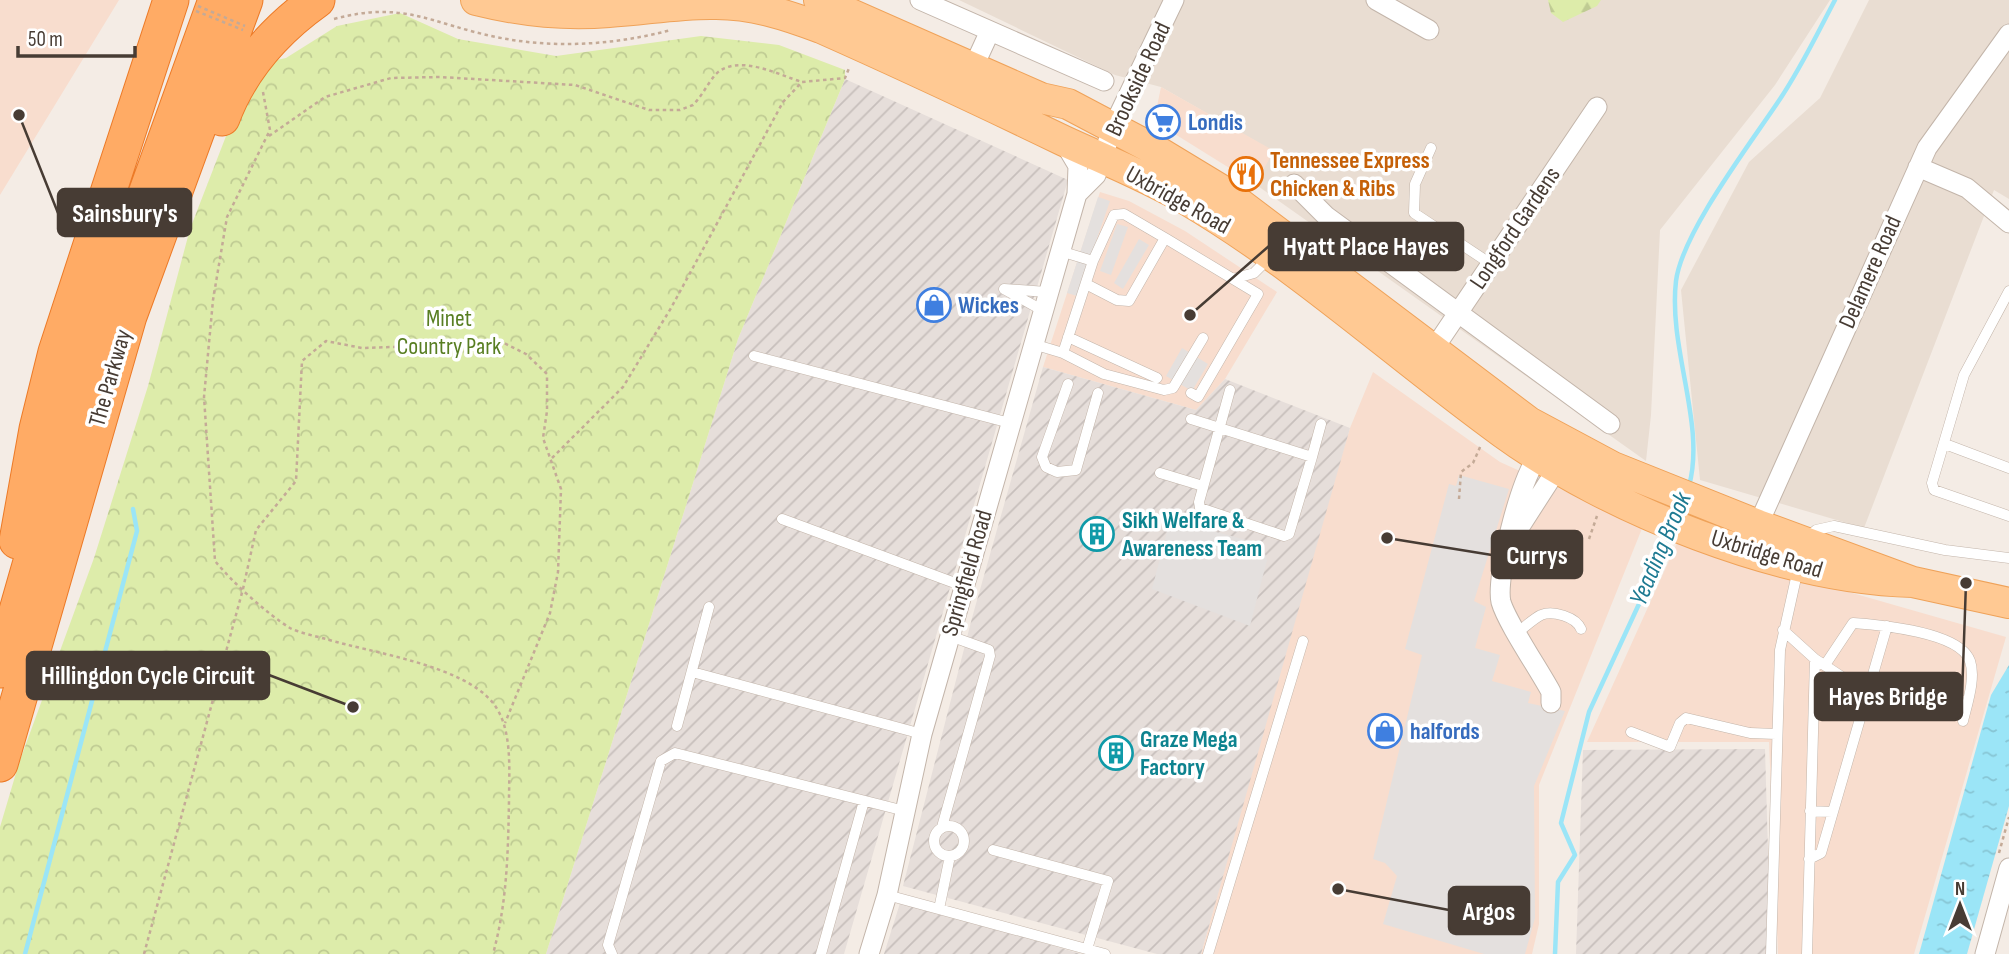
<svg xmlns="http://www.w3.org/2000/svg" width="2009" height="954" viewBox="0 0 2009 954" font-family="'Sofia Sans Condensed',sans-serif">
<defs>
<pattern id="industrial-furrows" width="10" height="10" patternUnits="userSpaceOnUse" patternTransform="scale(1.75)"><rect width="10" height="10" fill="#e6deda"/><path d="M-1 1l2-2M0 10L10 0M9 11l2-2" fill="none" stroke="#c7bfbc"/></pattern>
<pattern id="forest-firs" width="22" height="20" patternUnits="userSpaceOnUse" patternTransform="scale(1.75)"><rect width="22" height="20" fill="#ddecaa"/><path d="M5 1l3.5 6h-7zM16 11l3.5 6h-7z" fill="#bfcb93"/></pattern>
<pattern id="park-crowns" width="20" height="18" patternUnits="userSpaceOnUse" patternTransform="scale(1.75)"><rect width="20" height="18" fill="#ddecaa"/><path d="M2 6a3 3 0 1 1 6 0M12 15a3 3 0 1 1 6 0" fill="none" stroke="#bfcb93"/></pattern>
<pattern id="water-ripples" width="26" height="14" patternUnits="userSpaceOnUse" patternTransform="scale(1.75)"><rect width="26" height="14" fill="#9be5f7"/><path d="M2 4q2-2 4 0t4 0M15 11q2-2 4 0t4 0" fill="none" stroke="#87c5d4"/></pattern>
</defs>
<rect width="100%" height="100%" fill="#f4ece5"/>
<path fill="#e9ddd2" d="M959 0H1830L1775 85 1660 230 1651 415 1646 461 1255 184 1273 151 1161 87 1115 75Z
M1869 0H2009V199L1994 190 1864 528 1700 480 1681 290 1749 162 1820 98Z"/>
<path fill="#f8ddce" d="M0 0H119L0 195Z
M1161 87 1274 151 1255 184 1154 121Z
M1100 192 1129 201 1185 231 1277 292 1225 379 1196 410 1043 367Z
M1373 372 1500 462 1643 526 1539 785V924L1532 954H1201L1311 557 1350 428Z
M1677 543 2006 637 1914 954H1778L1769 742H1587Z"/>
<path fill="url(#industrial-furrows)" d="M845 79 1068 180 844 954H546L738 339Z
M1043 367 1196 410 1225 379 1350 428 1201 954H1157L903 886 972 618Z
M1765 749 1771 954H1576L1583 750Z
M901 900 1081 954H884Z"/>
<path fill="url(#forest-firs)" d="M1548 0H1601L1597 6 1563 22 1551 13Z"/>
<path fill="url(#park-crowns)" d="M400 13 458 39 556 56 701 36 779 45 845 70V79L738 339 546 954H0V827L19 763 94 558 148 386 190 229 240 100 267 62 286 58 337 26Z"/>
<path fill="#e4e0de" d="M1098 197 1110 201 1077 296 1067 293Z
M1117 224 1128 227 1111 275 1100 271Z
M1139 239 1149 245 1123 289 1114 283Z
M1182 348 1208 364 1192 391 1166 376Z
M1459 475 1509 489 1474 601 1486 607 1475 648 1500 655 1492 681 1531 692 1528 703 1565 711 1534 786 1535 918 1525 954H1484L1383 924 1397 876 1385 863 1373 859 1422 655 1405 649 1449 484 1456 486Z
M1170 520 1262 544 1267 560 1250 626 1152 589Z"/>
<path fill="url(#water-ripples)" d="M2009 665V806L1967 954H1919L1991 695Z"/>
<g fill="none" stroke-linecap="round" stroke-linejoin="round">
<path stroke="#9be5f7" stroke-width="4.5" d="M1689 486C1706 424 1668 349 1676 281 1682 233 1750 144 1778 102 1800 70 1817 34 1835 0
M25 954 137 531 133 509
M1555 954 1558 882 1575 855 1561 823 1589 712 1670 537"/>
<g stroke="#c3b5aa" stroke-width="11">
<path id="lane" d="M1431 148 1415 184 1414 213 1491 264
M1165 238 1258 294 1198 397 1191 393
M1060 251 1093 261
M1233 279 1254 273 1270 257
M1004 289 1042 310
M1004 289 1047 292
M2009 291 1964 375 1932 483 1934 490 2009 516
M1068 337 1157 378
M1033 344 1063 353 1093 261 1114 215 1124 214 1165 238 1129 301 1117 300 1086 284
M1063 353 1104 374 1164 390 1173 388 1203 338
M754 356 1010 423
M1068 384 1042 457 1046 467 1057 472 1076 470 1098 393
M1191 419 1312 457 1289 534 1284 536 1200 508 1199 502 1230 390
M1945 444 2009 468
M1312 457 1321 424
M1160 473 1203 486
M782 519 963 586
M1805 539 1816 530 1834 526 1945 550 2009 558
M1783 630 1815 659 1868 694
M1518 632C1525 627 1533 619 1541 615 1553 610 1576 617 1581 629
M1825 665 1853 623C1880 625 1960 632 1970 661 1976 678 1967 704 1963 721
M692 672 922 734
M677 726 709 607
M1631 732 1670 747 1680 723 1686 718 1750 733 1776 734
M1810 811 1832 812
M934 841a15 15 0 1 1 30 0a15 15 0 1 1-30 0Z
M942 827 990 656 989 650 950 636
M993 850 1108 881 1087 949
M1809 859 1821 853 1887 626
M887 895 1105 954
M939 909 950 856
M612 954 608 945 661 761 675 753 905 811
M821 954 864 801
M1208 954 1303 641
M1771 954 1780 650 1798 569
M1807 954 1815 659"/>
</g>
<g stroke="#c3b5aa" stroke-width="21">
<path id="street" d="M920 0 1104 81
M1376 0 1429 30
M973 68 990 31
M1918 167 1967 188 2009 223
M1294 184 1326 216 1610 424
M1077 194 1096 175 1113 127 1174 0
M1433 350 1597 107
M1544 450C1523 464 1495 577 1501 602 1507 623 1540 671 1551 692V703
M1758 525 1927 148 2009 34
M1519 528 1557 469 1558 457
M869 954 887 895 922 734 1077 194 1078 166 1065 144
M1985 954 2009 868"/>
</g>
<g stroke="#efa259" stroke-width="32">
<path id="primary" d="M476 0C520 11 564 16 609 12 645 10 680 3 716 4 753 4 787 15 821 28 902 64 983 102 1064 141 1105 160 1148 177 1187 200 1299 266 1398 357 1503 433 1609 510 1782 579 1913 582
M819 0 1041 98 1068 104 1157 151 1223 191 1529 422 1613 467 1758 525 1913 582 2009 603"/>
</g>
<g stroke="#ec7a27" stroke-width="37">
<path id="highway" d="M222 118C240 70 275 30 317 0
M17 541 37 429 56 352 171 0
M0 670 99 324 216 0
M0 764 129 316 245 0"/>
</g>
<path stroke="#c4aa97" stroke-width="2.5" stroke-dasharray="3.5 3.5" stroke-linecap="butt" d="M334 19C404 0 432 24 496 37 554 49 614 45 671 30
M263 92 270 130 227 217 213 300 204 397 215 561C233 583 266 613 290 628 300 633 315 636 326 639 372 653 463 665 493 703 513 728 509 770 509 801 508 854 507 903 493 954
M269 136 325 97 391 78 440 77 575 85 649 110H680L693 105C702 96 708 83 716 74 738 53 779 75 802 82
M552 458 623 387 671 308 783 102 802 82 845 78 850 66
M1459 499 1461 472 1473 463 1481 445
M1589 539 1597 516
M1524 556 1530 570 1547 578
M1999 853 2009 817
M144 954 243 589 256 530 296 481 302 361 326 341 362 348 504 343 526 354 547 374V411L543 438 561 489 558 572 550 613 505 723"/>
<use href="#lane" stroke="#fff" stroke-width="10"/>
<use href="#street" stroke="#fff" stroke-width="19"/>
<use href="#primary" stroke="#ffc993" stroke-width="30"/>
<use href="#highway" stroke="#ffab65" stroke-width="35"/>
<path stroke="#c4aa97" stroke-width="2.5" stroke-dasharray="3.5 3.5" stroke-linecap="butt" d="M198 6 245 26
M196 11 243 30"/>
</g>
<defs>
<g id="supermarket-ring" transform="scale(1.75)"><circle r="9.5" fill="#fff" stroke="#3f7fe0" stroke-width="1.5"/><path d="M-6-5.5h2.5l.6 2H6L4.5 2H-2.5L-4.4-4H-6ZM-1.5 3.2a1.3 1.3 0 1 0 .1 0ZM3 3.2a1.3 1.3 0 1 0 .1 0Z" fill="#3f7fe0"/></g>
<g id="restaurant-ring" transform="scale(1.75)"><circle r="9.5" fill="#fff" stroke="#e8710a" stroke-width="1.5"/><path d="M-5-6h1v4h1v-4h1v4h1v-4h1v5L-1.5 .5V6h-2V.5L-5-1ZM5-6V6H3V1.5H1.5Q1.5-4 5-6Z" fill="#e8710a"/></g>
<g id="shop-ring" transform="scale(1.75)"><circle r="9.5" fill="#fff" stroke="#3f7fe0" stroke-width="1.5"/><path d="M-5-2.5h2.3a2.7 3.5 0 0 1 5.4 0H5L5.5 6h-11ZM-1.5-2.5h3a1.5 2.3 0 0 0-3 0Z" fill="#3f7fe0"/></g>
<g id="building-ring" transform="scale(1.75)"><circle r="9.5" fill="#fff" stroke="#0f9aa8" stroke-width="1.5"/><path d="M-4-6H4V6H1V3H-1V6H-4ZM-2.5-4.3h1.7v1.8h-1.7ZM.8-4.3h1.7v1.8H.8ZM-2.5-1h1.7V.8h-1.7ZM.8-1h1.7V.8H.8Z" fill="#0f9aa8"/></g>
</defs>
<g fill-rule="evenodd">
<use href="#supermarket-ring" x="1163" y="122"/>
<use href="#restaurant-ring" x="1246" y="174"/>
<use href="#shop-ring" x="934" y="305"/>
<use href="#building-ring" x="1097" y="534"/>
<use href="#shop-ring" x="1385" y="731"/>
<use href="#building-ring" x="1116" y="753"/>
</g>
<g text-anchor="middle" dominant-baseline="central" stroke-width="7" stroke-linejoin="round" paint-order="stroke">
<g font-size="24" fill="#473c34" stroke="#fff">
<text transform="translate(1138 79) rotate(-65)">Brookside Road</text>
<text transform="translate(1178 200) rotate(29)">Uxbridge Road</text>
<text transform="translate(1515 228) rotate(-56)">Longford Gardens</text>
<text transform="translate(1870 272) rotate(-66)">Delamere Road</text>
<text transform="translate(110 378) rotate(-74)">The Parkway</text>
<text transform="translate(1767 554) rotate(17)">Uxbridge Road</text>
<text transform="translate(967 573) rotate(-74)">Springfield Road</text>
</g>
<g font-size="24" font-weight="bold" fill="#366cbe" stroke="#fff" text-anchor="start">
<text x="1188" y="122">Londis</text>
<text x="958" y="305">Wickes</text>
<text x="1410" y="731">halfords</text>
</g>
<g font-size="24" font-weight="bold" fill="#c56008" stroke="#fff" text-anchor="start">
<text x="1270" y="160">Tennessee Express<tspan x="1270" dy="28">Chicken &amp; Ribs</tspan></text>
</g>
<g font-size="24" fill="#587e22" stroke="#fff">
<text x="449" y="318">Minet<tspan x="449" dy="28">Country Park</tspan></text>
</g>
<g font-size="24" font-weight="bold" fill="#0d838f" stroke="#fff" text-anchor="start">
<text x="1122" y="520">Sikh Welfare &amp;<tspan x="1122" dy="28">Awareness Team</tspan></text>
<text x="1140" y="739">Graze Mega<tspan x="1140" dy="28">Factory</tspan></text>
</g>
<g font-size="26" font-style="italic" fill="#1e7a92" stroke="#fff">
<text transform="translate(1661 549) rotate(-67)">Yeading Brook</text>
</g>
</g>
<path fill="none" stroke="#473c34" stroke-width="2.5" d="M19 115L58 213M1190 315L1269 246M1387 538L1492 555M353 707L269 675M1966 583L1962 696M1338 889L1449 910"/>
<g fill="#473c34" stroke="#fff" stroke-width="2.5">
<circle cx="19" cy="115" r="7"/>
<circle cx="1190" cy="315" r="7"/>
<circle cx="1387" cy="538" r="7"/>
<circle cx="353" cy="707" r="7"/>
<circle cx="1966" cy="583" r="7"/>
<circle cx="1338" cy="889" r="7"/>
</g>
<g fill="#473c34" stroke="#473c34" stroke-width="2.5">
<rect x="58" y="189" width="133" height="47" rx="7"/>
<rect x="1269" y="223" width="194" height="47" rx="7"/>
<rect x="1492" y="531" width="90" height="47" rx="7"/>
<rect x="27" y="652" width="242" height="47" rx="7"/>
<rect x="1815" y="673" width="147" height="47" rx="7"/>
<rect x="1449" y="887" width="80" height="47" rx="7"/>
</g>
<g font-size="26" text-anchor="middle" font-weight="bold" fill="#fff">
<text x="125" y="222">Sainsbury's</text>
<text x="1366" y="255">Hyatt Place Hayes</text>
<text x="1537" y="564">Currys</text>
<text x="148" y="684">Hillingdon Cycle Circuit</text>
<text x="1888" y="705">Hayes Bridge</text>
<text x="1489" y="920">Argos</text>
</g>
<g transform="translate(1960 905)" stroke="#ffffff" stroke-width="5" paint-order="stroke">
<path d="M0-5L12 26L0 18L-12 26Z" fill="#473c34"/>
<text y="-10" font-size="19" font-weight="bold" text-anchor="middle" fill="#473c34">N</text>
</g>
<path d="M18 46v10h117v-10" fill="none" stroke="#473c34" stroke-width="3.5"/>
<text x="28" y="46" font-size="21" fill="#473c34" stroke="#ffffff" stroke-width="5" paint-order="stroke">50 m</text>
</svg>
